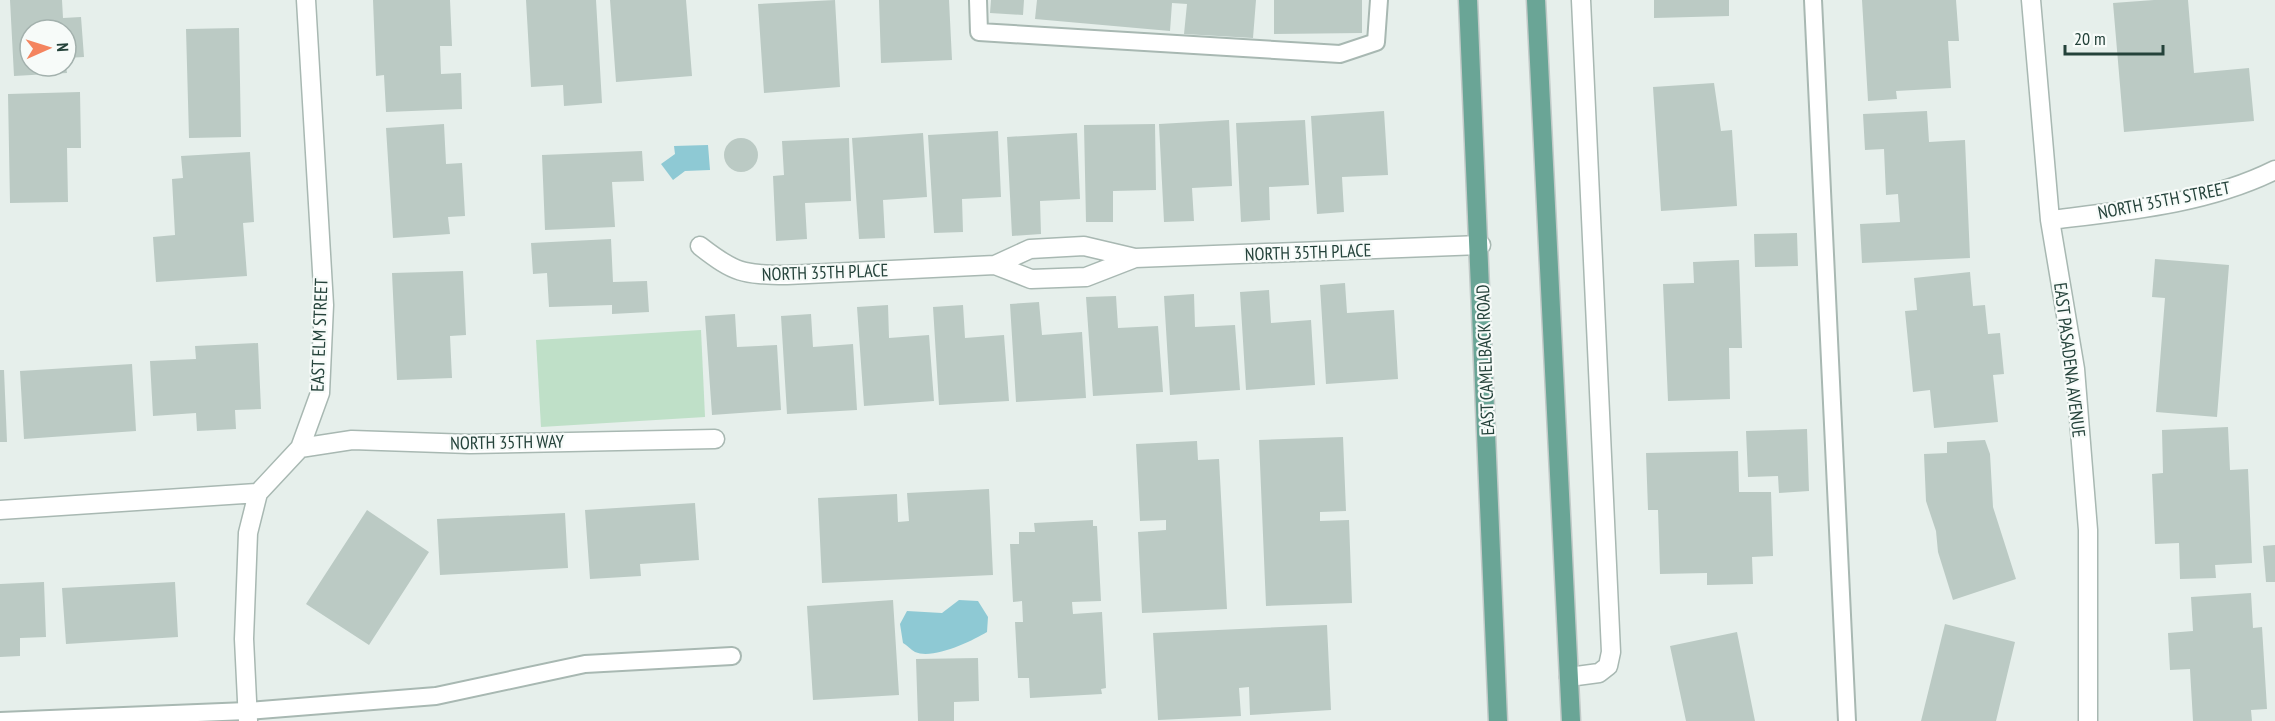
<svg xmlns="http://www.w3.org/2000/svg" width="2275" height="721" viewBox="0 0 2275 721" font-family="'PT Sans Narrow',sans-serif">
<rect width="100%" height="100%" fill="#e6efeb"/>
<path fill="#bfe0c8" d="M701 330 705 417 541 427 536 340Z"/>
<path fill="#8ec9d4" d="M708 145 710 170 685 171 673 180 661 164 675 154 674 146Z
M959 600 978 601 988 617 987 632C972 641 933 660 915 652 911 650 907 645 903 643L900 624 907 611 942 613Z"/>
<path fill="#bbcac4" d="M10 0H62L63 18 81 17 84 57 66 58V30H30V66H66L67 73 14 76Z
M373 0H450L452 46H440L441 74 461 73 462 109 386 112 384 75 376 76Z
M526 0H596L602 103 564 106 563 85 531 87Z
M610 0H686L692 76 616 82Z
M835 0 840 87 764 93 758 4Z
M879 0H949L952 60 881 63Z
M991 0H1024L1023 15 990 13Z
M1037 0H1256L1253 38 1184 34 1187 4 1172 3 1170 31 1035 19Z
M1274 0H1362V33L1274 34Z
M1654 0H1729V16L1654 18Z
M1862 0H1956L1959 41H1948L1951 88 1896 91 1897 99 1868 101Z
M2154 0H2188L2194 73 2249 68 2254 121 2124 132 2113 3Z
M239 28 241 137 189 138 186 29Z
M1714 83 1721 131 1732 130 1737 206 1661 211 1653 87Z
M80 92 81 148H67L68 202 10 203 8 94Z
M1384 111 1388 175 1342 177 1344 212 1317 214 1311 116Z
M1927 111 1929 142 1965 140 1970 258 1862 263 1860 224 1900 222 1898 194 1886 195 1884 149 1865 150 1863 114Z
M1229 120 1232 186 1192 188 1194 221 1164 222 1159 124Z
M1305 120 1309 185 1269 187 1270 220 1241 222 1236 123Z
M444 124 446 164 462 163 465 216 448 217 450 234 393 238 386 128Z
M1155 124 1156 190 1113 191V222H1086L1084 125Z
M998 131 1001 197 962 199 963 232 934 233 928 135Z
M923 133 927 197 883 200 885 238 859 239 852 138Z
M1077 133 1080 199 1040 201 1041 234 1012 236 1007 137Z
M724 155a17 17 0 1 1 34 0a17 17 0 1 1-34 0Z
M849 138 851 201 805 203 807 239 776 241 773 176 784 175 782 141Z
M642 151 644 181 612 182 615 227 545 230 542 155Z
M250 152 254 222 243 223 247 276 156 282 153 237 175 235 172 179 183 178 181 156Z
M1797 233 1798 266 1755 267 1754 234Z
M611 239 613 282 647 281 649 312 612 314V305L549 307 547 273 533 274 531 243Z
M2155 259 2229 265 2217 417 2156 412 2165 298 2152 297Z
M1739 260 1742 348H1729L1730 399 1668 401 1663 284 1694 283 1693 262Z
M463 271 466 335 450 336 452 378 397 380 392 273Z
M1970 272 1973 306 1985 305 1988 334 2000 333 2004 374 1993 375 1998 422 1934 428 1930 390 1913 392 1905 311 1917 310 1914 278Z
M1345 283 1347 313 1394 310 1398 379 1326 384 1320 285Z
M1269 290 1271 323 1311 320 1315 385 1246 390 1240 292Z
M1194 294 1195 327 1235 325 1240 390 1170 395 1164 296Z
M1116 296 1118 328 1158 326 1163 392 1093 396 1086 297Z
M1039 302 1042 335 1082 332 1086 398 1016 402 1010 304Z
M888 305 889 338 929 335 934 401 864 406 857 307Z
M963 305 965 338 1004 335 1009 401 939 405 933 307Z
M735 314 737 347 777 345 781 410 712 415 705 316Z
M811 314 813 347 853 344 857 410 787 414 781 316Z
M258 343 261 409 235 410 236 429 197 431 196 413 153 416 150 361 196 359 195 346Z
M132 364 136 431 24 439 20 371Z
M0 370H4L7 442H0Z
M2228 427 2230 470 2248 469 2252 563 2215 565 2216 578 2180 579 2179 543 2155 544 2152 474 2163 473 2162 430Z
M1807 429 1809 491 1779 493 1778 476 1748 477 1746 431Z
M1343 437 1346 511 1320 512V521L1349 520 1352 603 1266 606 1259 440Z
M1985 440 1990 454 1993 507 2016 579 1953 600 1938 552 1936 531 1926 501 1924 454 1947 453V442Z
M1197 441 1198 460 1219 459 1227 609 1142 613 1138 532 1166 530V520L1140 521 1136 444Z
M1738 451 1739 492H1771L1773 556 1752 557 1753 584 1707 585V573L1660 574 1658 510H1648L1646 453Z
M989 489 993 575 822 583 818 498 897 494 898 522 909 521 907 493Z
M695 503 699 560 640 564 641 576 590 579 585 510Z
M367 510 429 552 369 645 306 604Z
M565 513 568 568 440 575 437 519Z
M1093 520V526H1097L1101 601 1072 602 1073 614 1102 612 1106 688 1101 689 1102 694 1030 698 1029 678H1018L1015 622H1023L1022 601 1013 602 1010 544H1019V532H1035L1034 523Z
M2275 545V582H2266L2263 546Z
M44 582 46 637 20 638V656L0 657V584Z
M175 582 178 637 66 644 62 588Z
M2251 593 2253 628 2262 627 2267 709 2251 710 2252 721H2193L2190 669 2170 670 2168 633 2193 631 2191 597Z
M893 600 899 695 813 700 807 606Z
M1945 624 2015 642 1996 721H1921Z
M1327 625 1331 710 1250 715 1249 687 1239 688 1241 716 1158 720 1153 633Z
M1737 632 1755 721H1686L1670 646Z
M978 658 979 701 954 702V721H918L916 659Z"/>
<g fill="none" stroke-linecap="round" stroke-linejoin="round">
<g stroke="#a8b8b2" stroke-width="20">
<path id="service" d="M978 0 979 32 1340 54 1376 42 1379 0
M1813 0 1847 721
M0 721 247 711 436 696 585 664 732 656"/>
</g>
<g stroke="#a8b8b2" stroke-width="21">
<path id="minor" d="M2031 0 2050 220 2075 369 2088 530V721
M2050 220C2125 211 2207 204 2275 170
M700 246C736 274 742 274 787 275L995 265 1030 249 1084 246 1135 258 1481 245
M995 265 1031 279 1086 277 1135 258
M300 448 352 440 470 444 715 439
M0 510 258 493
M1569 677 1599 673 1608 666 1611 652 1581 0
M248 721 244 639 248 533 258 493 300 448 320 393 324 305 306 0"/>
</g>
<g stroke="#c2cac8" stroke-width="21">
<path id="primary" d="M1468 0 1498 721
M1536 0 1571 721"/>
</g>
<use href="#service" stroke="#fff" stroke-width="16"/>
<use href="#minor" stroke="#fff" stroke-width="18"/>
<use href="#primary" stroke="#6aa596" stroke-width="18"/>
</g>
<g text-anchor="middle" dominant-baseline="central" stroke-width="4.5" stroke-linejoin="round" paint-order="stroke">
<g font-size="18" fill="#24423a" stroke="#f7fbf9">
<text transform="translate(2164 200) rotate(-11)">NORTH 35TH STREET</text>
<text transform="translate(1308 252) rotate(-2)">NORTH 35TH PLACE</text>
<text transform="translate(825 272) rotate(-2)">NORTH 35TH PLACE</text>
<text transform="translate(319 335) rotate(-88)">EAST ELM STREET</text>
<text transform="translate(1485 360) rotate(-92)">EAST CAMELBACK ROAD</text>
<text transform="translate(2070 360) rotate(83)">EAST PASADENA AVENUE</text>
<text transform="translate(507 442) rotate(-1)">NORTH 35TH WAY</text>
</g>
</g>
<g transform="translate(48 48) rotate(87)"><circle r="28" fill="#f7fbf9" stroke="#a3b1ad" stroke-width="1.5"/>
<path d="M0-4.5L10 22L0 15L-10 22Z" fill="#f4845f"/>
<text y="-9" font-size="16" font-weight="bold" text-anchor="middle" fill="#24423a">N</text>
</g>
<path d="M2065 45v9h98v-9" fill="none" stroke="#24423a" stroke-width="3"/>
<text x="2074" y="45" font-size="18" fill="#24423a" stroke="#f7fbf9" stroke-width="4.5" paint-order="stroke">20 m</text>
</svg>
